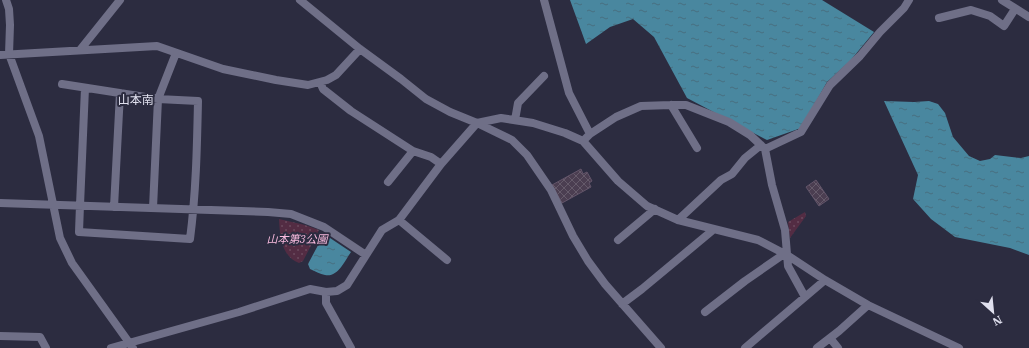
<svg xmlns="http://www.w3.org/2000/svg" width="1029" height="348" viewBox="0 0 1029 348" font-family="'IBM Plex Serif','Noto Sans JP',serif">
<defs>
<pattern id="park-dots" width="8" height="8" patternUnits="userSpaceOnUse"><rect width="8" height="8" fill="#532c43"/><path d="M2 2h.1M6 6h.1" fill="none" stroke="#6b4a5e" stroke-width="1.8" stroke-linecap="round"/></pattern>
<pattern id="water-ripples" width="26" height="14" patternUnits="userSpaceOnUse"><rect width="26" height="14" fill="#49879f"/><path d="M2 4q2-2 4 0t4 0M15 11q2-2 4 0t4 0" fill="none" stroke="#476f80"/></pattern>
<pattern id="building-cross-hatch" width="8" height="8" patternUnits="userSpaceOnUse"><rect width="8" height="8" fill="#4b3e51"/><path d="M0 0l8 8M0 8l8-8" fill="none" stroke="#655a6a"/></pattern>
</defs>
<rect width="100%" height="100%" fill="#2c2c40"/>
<path fill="url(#park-dots)" d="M805 212 806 216 790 238 788 222Z
M279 219 305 225 319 230 303 261 299 263C281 256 280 236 279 219Z"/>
<path fill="url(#water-ripples)" d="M570 0H822L874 32 850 61 827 82 801 128 767 140 687 98 654 37 633 19 610 27 586 44Z
M884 101 914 102 929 101 938 104 945 113 953 137 969 156 980 161 990 159 995 155 1021 158 1029 156V255L1010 248 955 237 931 219 913 199 918 175Z
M324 234 351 252C345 260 338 278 325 275 320 274 315 271 310 269L308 264Z"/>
<path fill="url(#building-cross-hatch)" stroke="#63556a" d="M581 169 583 174 587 172 592 181 589 183 591 187 562 203 552 185Z
M816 180 829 199 819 206 806 187Z"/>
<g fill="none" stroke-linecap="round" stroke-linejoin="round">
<path stroke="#6f6f87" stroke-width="8" d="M6 0 9 9 10 25 9 54 39 136 60 238 72 263 133 348
M300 0 360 49 401 79 426 99 450 112 477 123 512 140 527 155 551 190 573 236 588 261 605 284 661 348
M544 0 569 93 590 134
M1002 0 1029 17
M939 18 971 10 990 16 1004 26 1015 9
M80 50 120 0
M0 55 157 46 223 69 276 80 308 85 327 80 336 75 360 49
M320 82 323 89 351 111 413 151 431 157 441 164
M62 84 158 99 198 101C197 148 196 193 190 239L79 232 80 205 85 88
M671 105 697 148
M515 120 518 103 544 76
M583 141 590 134 616 117 641 106 671 105H686L729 122 750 135 765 149
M388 182 413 151
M0 203 268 212 291 214 324 227 366 255
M114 207 120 93
M153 208 158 99 176 53
M399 220 447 260
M678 220 721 180 732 174 745 158 761 145
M618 240 655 209
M326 292V303L351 348
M805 297 825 280
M622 304 642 289 713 230
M705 312 745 281 784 254
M0 336 40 337 46 348
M830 338 838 348
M111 348 239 312 310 289 326 292 337 291 347 285 382 230 399 220 441 164 477 123 501 118 533 123 565 133 583 141 618 181 647 206 678 220 758 240 787 255 825 280 868 305 959 348
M745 348 805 297 788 266 785 230 772 185 765 149 801 132 830 85 860 56 880 32 904 8 909 0
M817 348 839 331 868 305"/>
</g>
<g text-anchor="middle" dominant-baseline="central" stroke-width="4" stroke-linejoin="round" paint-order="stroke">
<g font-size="11" font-style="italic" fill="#f8badd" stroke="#2c2c40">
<text x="297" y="239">山本第3公園</text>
</g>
<g font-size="12" fill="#e0e0ee" stroke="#2c2c40">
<text x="136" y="99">山本南</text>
</g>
</g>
<g transform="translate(993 312) rotate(153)" stroke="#2c2c40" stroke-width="3" paint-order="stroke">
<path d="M0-3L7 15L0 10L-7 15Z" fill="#e0e0ee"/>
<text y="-6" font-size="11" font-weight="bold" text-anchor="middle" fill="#e0e0ee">N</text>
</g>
</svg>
